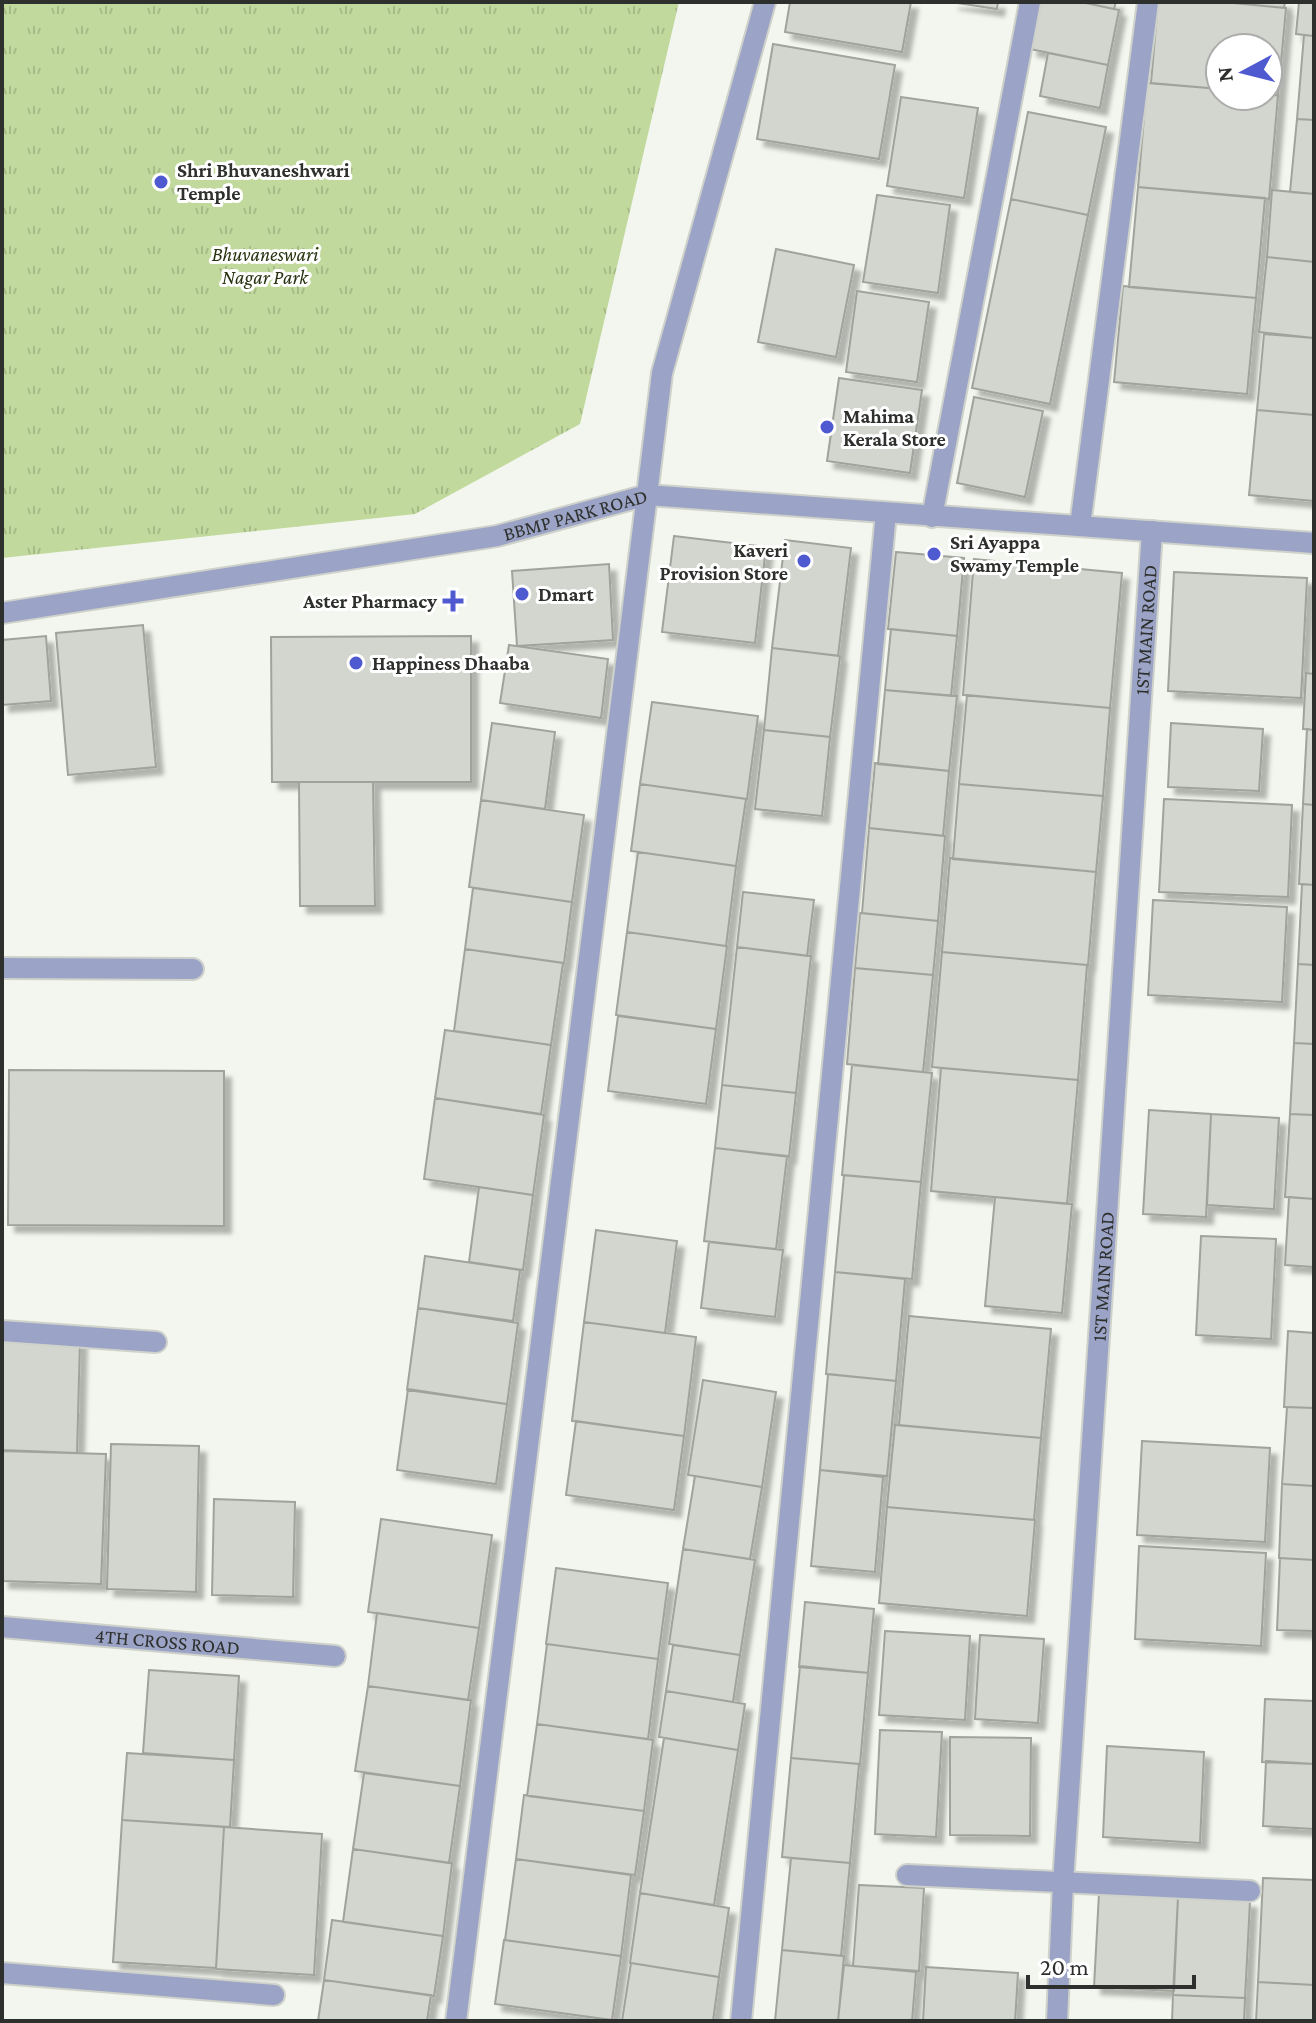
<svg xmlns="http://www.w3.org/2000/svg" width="1316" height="2023" viewBox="0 0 1316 2023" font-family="'Crimson Pro',serif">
<defs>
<pattern id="grass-tufts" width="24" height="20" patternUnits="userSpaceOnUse" patternTransform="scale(2)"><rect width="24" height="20" fill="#c2d99d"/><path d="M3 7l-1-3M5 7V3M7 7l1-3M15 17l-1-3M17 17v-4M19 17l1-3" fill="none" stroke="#a7bb88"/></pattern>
<filter id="shadow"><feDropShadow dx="7" dy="7" stdDeviation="2" flood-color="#0004"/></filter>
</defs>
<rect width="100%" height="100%" fill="#f2f6ee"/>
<path fill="url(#grass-tufts)" d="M2 2H679L580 424 415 514 2 558Z"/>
<path fill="#d3d6ce" stroke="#a0a39c" stroke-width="2" filter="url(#shadow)" d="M790 2H911L902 52 785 32Z
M951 2H998L997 9Z
M1040 2H1081L1119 10 1108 65 1030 49Z
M1081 2H1116L1114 9Z
M1158 2H1223L1286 8 1278 95 1268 94V48H1220V89L1151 83Z
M1223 2H1285L1284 8Z
M1299 2H1314V36L1296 34Z
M1304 35 1314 36V120L1297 119Z
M773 44 895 65 879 159 757 139Z
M1048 53 1108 65 1100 108 1040 96Z
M1147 83 1220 89V96L1278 95 1269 199 1138 187Z
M901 97 978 108 964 198 887 186Z
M1028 112 1106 127 1088 215 1011 199Z
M1297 119 1314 120V194L1290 192Z
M1138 187 1265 198 1256 298 1129 287Z
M1272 190 1314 194V262L1267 257Z
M877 195 950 205 938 293 863 282Z
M1011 199 1088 215 1050 404 972 388Z
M776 249 854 265 836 357 758 342Z
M1267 257 1314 262V338L1259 332Z
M1123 286 1256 298 1247 394 1114 382Z
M857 291 929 302 917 382 846 372Z
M1264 334 1314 338V415L1257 410Z
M839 378 922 390 910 473 827 461Z
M974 397 1043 411 1025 497 957 483Z
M1257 410 1314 415V501L1249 495Z
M674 536 766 547 755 643 662 632Z
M785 540 851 548 838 656 772 648Z
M896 552 964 558 957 636 888 629Z
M974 559 1122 573 1110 708 963 695Z
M609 564 613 640 517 646 512 571Z
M1174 572 1307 578 1301 698 1168 691Z
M143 625 156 767 68 775 56 633Z
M891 629 957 636 951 696 885 690Z
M46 636 51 701 2 705V640Z
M471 636V782H272L271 637Z
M509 645 608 659 601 718 500 703Z
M772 648 840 656 830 737 764 730Z
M1306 673 1314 674V730L1303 729Z
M885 690 957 696 949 771 878 764Z
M967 695 1110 708 1103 796 959 784Z
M652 702 758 716 747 799 640 784Z
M492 723 555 732 545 809 481 800Z
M1171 723 1263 729 1259 791 1168 787Z
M1307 729 1314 730V805L1303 804Z
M764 730 830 737 822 816 755 809Z
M875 763 949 771 943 836 869 828Z
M299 782H373L375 906H300Z
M640 784 746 799 736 866 631 851Z
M959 784 1103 796 1096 872 953 859Z
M1164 799 1292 805 1288 897 1159 892Z
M481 800 584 815 572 902 469 887Z
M1303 804 1314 805V885L1299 884Z
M869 828 945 836 938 921 862 913Z
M638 852 736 866 726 946 627 932Z
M950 858 1096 872 1088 965 942 952Z
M1302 884 1314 885V965L1298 964Z
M473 888 572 902 564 963 465 949Z
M743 892 814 900 807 956 737 947Z
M1153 900 1287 907 1282 1002 1148 995Z
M860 913 938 921 933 975 855 968Z
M627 932 727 946 716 1029 616 1015Z
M737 947 811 956 796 1093 722 1085Z
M465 949 563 963 551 1045 454 1031Z
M942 952 1087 965 1078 1080 932 1067Z
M1298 964 1314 965V1044L1294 1043Z
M855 968 933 975 923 1072 847 1064Z
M618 1016 716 1029 706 1104 608 1091Z
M445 1030 551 1045 541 1114 435 1098Z
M1294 1043 1314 1044V1115L1290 1114Z
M852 1065 932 1073 921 1182 842 1175Z
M941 1068 1078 1080 1067 1204 931 1191Z
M9 1070 224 1071V1226L8 1225Z
M722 1085 796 1093 789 1157 715 1148Z
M435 1098 544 1115 533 1195 424 1179Z
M1149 1110 1211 1114 1206 1217 1143 1214Z
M1211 1114 1279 1118 1274 1209 1207 1205Z
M1290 1114 1314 1115V1199L1285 1197Z
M715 1148 787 1156 776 1249 704 1241Z
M844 1175 921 1182 912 1279 835 1272Z
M479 1187 533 1195 523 1270 469 1262Z
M995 1197 1072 1204 1062 1313 985 1306Z
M1289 1197 1314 1199V1267L1285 1265Z
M596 1230 677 1241 665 1333 584 1322Z
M1201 1236 1276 1239 1271 1339 1196 1335Z
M709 1242 783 1250 775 1317 701 1308Z
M425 1256 520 1270 513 1321 418 1308Z
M835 1272 905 1279 896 1381 826 1374Z
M418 1308 518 1323 507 1404 407 1390Z
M909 1316 1051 1329 1041 1438 899 1425Z
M584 1322 696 1337 684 1436 572 1421Z
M1288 1331 1314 1333V1408L1284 1407Z
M2 1338 80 1340 77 1453 2 1450Z
M828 1374 896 1381 887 1476 820 1470Z
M703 1380 776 1392 762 1487 688 1475Z
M408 1389 507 1404 496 1484 397 1470Z
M1287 1407 1314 1408V1486L1282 1484Z
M576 1421 684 1436 674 1510 566 1495Z
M895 1425 1041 1438 1034 1520 887 1507Z
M1142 1441 1270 1448 1265 1542 1137 1535Z
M111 1444 199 1446 196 1592 107 1589Z
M2 1451 106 1454 101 1584 2 1581Z
M820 1470 883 1477 875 1572 811 1566Z
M695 1476 762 1487 750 1559 683 1549Z
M1282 1484 1314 1486V1560L1279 1558Z
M214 1499 295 1502 293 1597 212 1595Z
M887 1507 1035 1520 1027 1616 879 1603Z
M381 1519 492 1535 479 1628 368 1612Z
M1139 1546 1266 1553 1261 1646 1135 1639Z
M683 1549 755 1560 740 1655 669 1644Z
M1280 1558 1314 1560V1631L1277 1630Z
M556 1568 668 1583 658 1659 546 1644Z
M805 1602 874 1609 868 1673 799 1667Z
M377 1613 479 1628 468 1700 368 1686Z
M885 1631 970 1636 965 1720 879 1715Z
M980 1635 1044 1639 1038 1723 975 1719Z
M547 1644 658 1659 648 1739 537 1724Z
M673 1645 740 1655 733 1702 666 1691Z
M800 1666 868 1673 860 1764 791 1758Z
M149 1670 239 1676 234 1760 143 1753Z
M368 1686 471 1700 460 1786 355 1771Z
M666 1691 745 1704 738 1750 659 1737Z
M1265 1699 1314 1701V1764L1262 1762Z
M537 1724 653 1740 644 1811 527 1796Z
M880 1730 942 1732 936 1837 875 1834Z
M950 1737 1031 1738 1030 1836 950 1835Z
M664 1738 738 1750 714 1905 640 1893Z
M1107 1746 1204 1752 1200 1843 1103 1837Z
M127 1753 234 1760 230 1827 122 1820Z
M791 1758 859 1764 850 1863 782 1857Z
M1266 1761 1314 1764V1829L1263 1826Z
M364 1773 460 1786 449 1863 353 1849Z
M524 1795 644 1811 635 1875 516 1859Z
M122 1820 224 1827 216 1968 113 1962Z
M224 1827 322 1834 314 1975 216 1969Z
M353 1849 452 1863 443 1936 343 1922Z
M791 1858 850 1863 841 1956 782 1950Z
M516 1859 631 1875 621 1956 505 1940Z
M1263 1878 1314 1880V1985L1258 1982Z
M859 1885 924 1888 919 1971 853 1966Z
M640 1893 729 1908 719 1977 630 1963Z
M1099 1893 1178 1897 1174 1991 1094 1987Z
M1178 1897 1250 1901 1245 1998 1173 1995Z
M332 1920 443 1936 434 1996 324 1980Z
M504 1940 621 1956 612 2020 495 2004Z
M782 1950 844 1956 838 2021H775Z
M631 1963 719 1977 713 2021H622Z
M844 1965 916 1972 912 2021H838Z
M926 1967 1018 1973 1015 2021H923Z
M324 1980 431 1995 427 2021H318Z
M1258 1982 1314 1985V2021H1256Z
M1173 1995 1245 1998 1244 2021H1172Z"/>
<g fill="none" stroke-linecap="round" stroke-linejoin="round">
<g stroke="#cfd2cb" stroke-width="24">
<g id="minor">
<path d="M932 517 1030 2"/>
<path d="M1080 526 1148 2"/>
<path id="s1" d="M2 613 497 536 647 495 662 373 765 2"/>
<path d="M2 968 193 969"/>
<path d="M2 1331 156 1342"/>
<path id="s2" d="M2 1627 335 1656"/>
<path d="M907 1875 1250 1891"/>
<path d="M2 1973 274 1995"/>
<path d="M456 2021 647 495 1314 543"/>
<path d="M741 2021 886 513"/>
<path id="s3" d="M1057 2021 1063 1883 1152 531"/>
</g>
</g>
<use href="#minor" stroke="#9ba3c6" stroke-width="20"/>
</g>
<g fill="#505ad0" stroke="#fff" stroke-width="3">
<circle cx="161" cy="182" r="8"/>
<circle cx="827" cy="427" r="8"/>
<circle cx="934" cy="554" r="8"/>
<circle cx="804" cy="561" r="8"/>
<circle cx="522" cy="594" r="8"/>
<path d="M449 589h8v8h8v8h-8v8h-8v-8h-8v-8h8z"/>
<circle cx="356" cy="663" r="8"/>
</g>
<g text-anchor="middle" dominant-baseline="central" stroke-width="6" stroke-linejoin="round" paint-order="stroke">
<g font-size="20" font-weight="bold" fill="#2e302d" stroke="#fff" text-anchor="start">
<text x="177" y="170">Shri Bhuvaneshwari<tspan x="177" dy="23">Temple</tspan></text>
<text x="843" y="416">Mahima<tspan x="843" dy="23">Kerala Store</tspan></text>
<text x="950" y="542">Sri Ayappa<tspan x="950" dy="23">Swamy Temple</tspan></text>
<text x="788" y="550" text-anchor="end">Kaveri<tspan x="788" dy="23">Provision Store</tspan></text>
<text x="538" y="594">Dmart</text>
<text x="437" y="601" text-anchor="end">Aster Pharmacy</text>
<text x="372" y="663">Happiness Dhaaba</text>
</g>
<g font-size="20" font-style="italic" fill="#273310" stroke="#fff">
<text x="265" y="254">Bhuvaneswari<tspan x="265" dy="23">Nagar Park</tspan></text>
</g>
<g font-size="20" fill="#2e302d" stroke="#fff">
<text stroke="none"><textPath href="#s1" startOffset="582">BBMP PARK ROAD</textPath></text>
<text stroke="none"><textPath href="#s3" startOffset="1394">1ST MAIN ROAD</textPath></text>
<text stroke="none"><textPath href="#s3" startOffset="746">1ST MAIN ROAD</textPath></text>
<text stroke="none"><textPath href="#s2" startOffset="166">4TH CROSS ROAD</textPath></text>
</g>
</g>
<rect width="1316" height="2023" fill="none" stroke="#2e302d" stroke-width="8"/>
<g transform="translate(1244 72) rotate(263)"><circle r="38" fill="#ffffff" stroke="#abacab" stroke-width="2"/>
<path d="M0-6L14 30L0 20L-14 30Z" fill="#505ad0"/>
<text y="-12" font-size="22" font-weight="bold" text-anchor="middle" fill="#2e302d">N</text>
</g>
<path d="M1028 1975v12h166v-12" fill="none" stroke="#2e302d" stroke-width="4"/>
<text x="1040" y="1975" font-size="24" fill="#2e302d" stroke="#ffffff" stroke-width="6" paint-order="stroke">20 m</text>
</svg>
